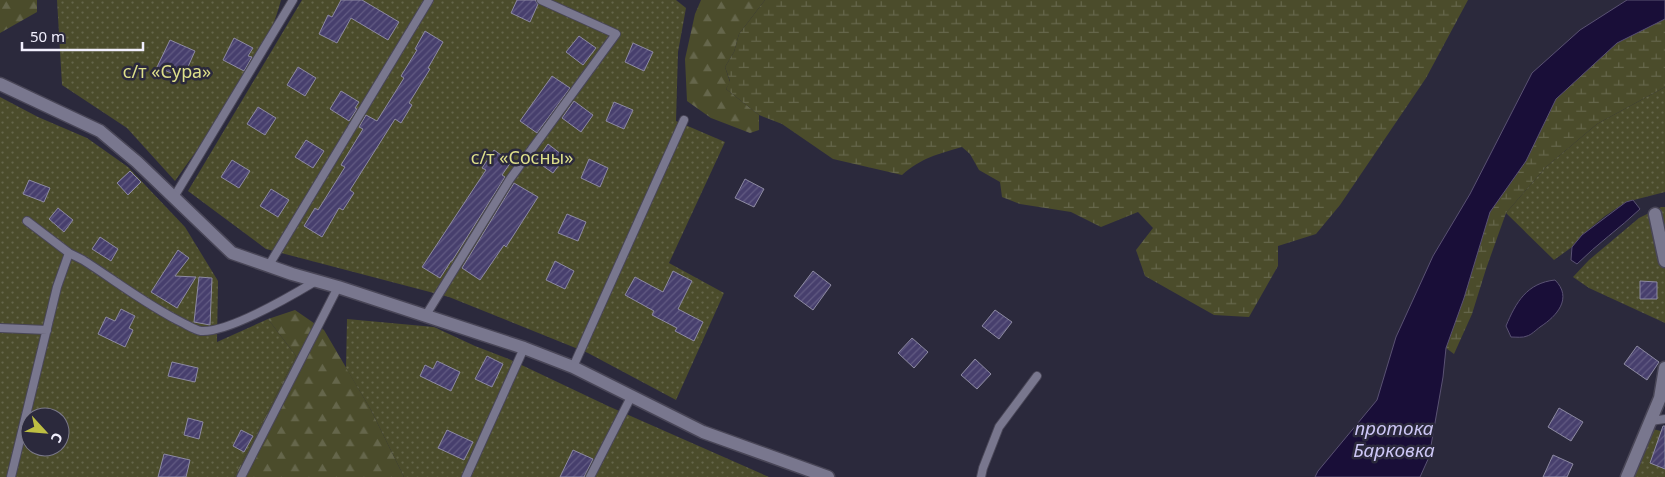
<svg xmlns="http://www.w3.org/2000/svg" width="1665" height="477" viewBox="0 0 1665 477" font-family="'Noto Sans',sans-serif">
<defs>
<pattern id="forest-firs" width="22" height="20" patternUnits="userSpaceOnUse" patternTransform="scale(1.25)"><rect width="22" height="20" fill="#4b4c2b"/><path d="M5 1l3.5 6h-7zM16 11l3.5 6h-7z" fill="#65664b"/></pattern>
<pattern id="wetland-marsh" width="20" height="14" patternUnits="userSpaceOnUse" patternTransform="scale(1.25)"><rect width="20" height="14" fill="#4b4c2b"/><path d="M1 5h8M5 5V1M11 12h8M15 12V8" fill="none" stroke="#65664b"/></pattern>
<pattern id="garden-dots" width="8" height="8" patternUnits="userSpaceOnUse" patternTransform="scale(1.25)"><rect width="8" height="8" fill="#4b4c2b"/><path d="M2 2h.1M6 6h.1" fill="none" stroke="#65664b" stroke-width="1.8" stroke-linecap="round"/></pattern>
<pattern id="building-hatch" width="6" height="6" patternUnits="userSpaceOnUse" patternTransform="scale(1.25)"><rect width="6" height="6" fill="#473f6d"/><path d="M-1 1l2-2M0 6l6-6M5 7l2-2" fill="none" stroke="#625b83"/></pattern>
</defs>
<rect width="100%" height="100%" fill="#2b293c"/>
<path fill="url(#forest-firs)" d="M0 0H37V12L0 33Z
M701 0H765L739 34 734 52 725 67 730 82 726 89 759 115V130L750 133 711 118 687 101 685 59 695 14Z
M295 310 324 330 371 410 404 477H234L296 356 268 319Z"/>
<path fill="url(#wetland-marsh)" d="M765 0H1468L1426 78 1340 205 1316 234 1278 246V266L1249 317 1214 315 1145 276 1136 250 1153 228 1138 212 1101 227 1071 212 1020 204 1002 197 1000 182 979 170 970 154 962 147C938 154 921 158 902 175L833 159 782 124 759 115 726 89 730 81 725 67 734 52 739 34Z
M1665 19V87L1597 124 1546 167 1506 213 1486 269 1472 314 1454 354 1446 348 1464 298 1490 212 1526 161 1556 99 1617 43Z"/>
<path fill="url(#garden-dots)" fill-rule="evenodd" d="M57 0H281C265 63 212 128 175 181L127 128 62 85Z
M302 0H676L686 8 678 52 676 121 725 142 669 263 724 293 676 400 588 353 449 297 266 249 188 191Z
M1665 87V192L1626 202 1605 216 1582 235 1572 247 1554 260 1506 213 1546 167 1597 124Z
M0 97 38 117 87 138 128 167 185 227 218 281 217 342 268 319 296 356 234 477H0ZM30 417H60V447H30Z
M1661 207H1665V323L1589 288 1573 277 1589 260 1639 218Z
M347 319 434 327 475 346 511 360 608 406 769 477H404L371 410 346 368Z
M1653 429 1665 432V477H1633Z"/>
<path fill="#190e38" stroke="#5a5273" d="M1627 0H1665V19L1617 43 1556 99 1526 161 1490 212 1464 298 1446 348 1443 377 1429 457 1420 477H1315L1318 471 1377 400 1396 337 1433 256 1470 194 1532 73 1580 30Z
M1633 200 1640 209C1620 228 1597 244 1577 264L1571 260 1572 247 1582 235 1626 202Z
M1555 280C1573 298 1557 316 1540 327 1536 330 1531 335 1527 336 1523 338 1516 337 1511 337L1506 326C1516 302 1527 283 1555 280Z"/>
<path fill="url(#building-hatch)" stroke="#8d8aa2" d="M341 0H362L399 22 388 40 351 18 337 43 319 34 328 15 332 17Z
M517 0H535L538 4 530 22 511 13Z
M425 31 443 42 428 68 430 69 409 103 412 105 401 123 395 119 350 190 354 193 343 210 339 208 322 237 304 226 315 208 318 210 345 167 341 165 363 129 359 127 366 115 377 121 404 78 401 76 417 50 415 49Z
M579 36 596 48 583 65 566 52Z
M234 38 253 48 248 56 252 57 244 71 223 60Z
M170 40 195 51 183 78 157 67Z
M633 43 653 52 644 71 625 62Z
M298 67 316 78 305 96 287 85Z
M552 76 570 88 537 133 520 121Z
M341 91 359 102 355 108 357 109 349 121 330 109Z
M574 101 593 115 581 132 562 118Z
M614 102 633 110 624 129 606 121Z
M258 107 276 118 265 135 247 124Z
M306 140 324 151 313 168 295 157Z
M548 144 565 157 553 173 536 161Z
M494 150 511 162 502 175 505 177 452 261H451L440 278 422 267 486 170 482 168Z
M589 159 608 168 600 187 581 178Z
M232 160 250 171 239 188 221 177Z
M130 171 141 182 128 195 117 183Z
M745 179 764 189 754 207 735 198Z
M29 180 50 188 44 202 23 194Z
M514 183 538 197 506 247 504 245 480 280 462 268Z
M271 189 289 200 278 217 260 206Z
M58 208 73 220 64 232 49 219Z
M567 214 586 222 578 241 558 233Z
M100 237 118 249 111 261 92 249Z
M178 250 189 258 175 276 196 277 177 308 151 292Z
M555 261 574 271 565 289 546 280Z
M673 271 692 281 678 309 703 322 694 341 675 331 677 328 652 315 654 311 625 295 635 277 663 292Z
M813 271 831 285 813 310 794 296Z
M199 277 212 278 210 325 194 322Z
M1640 281 1657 282V299H1640Z
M121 309 135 316 129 328 133 330 125 347 98 334 106 317 115 321Z
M995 310 1012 322 999 339 982 326Z
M912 338 928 352 914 368 898 353Z
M1637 346 1659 362 1647 380 1624 364Z
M487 356 503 364 492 387 475 379Z
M975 359 991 374 977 389 961 375Z
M437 361 460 372 451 391 420 376 425 365 433 369Z
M172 362 198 368 195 382 168 376Z
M1559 408 1583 422 1571 441 1548 427Z
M188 418 203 422 199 439 184 435Z
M1663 426H1665V469L1650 463Z
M241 430 253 436 244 452 233 446Z
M447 430 473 442 464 460 438 448Z
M573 450 593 459 584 477H560Z
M164 454 190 460 186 477H158Z
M1553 455 1573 464 1567 477H1543Z"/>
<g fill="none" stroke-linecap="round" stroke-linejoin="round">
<g stroke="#494657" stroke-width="10">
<path id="service" d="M174 197 293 0
M27 221 69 253 83 260C116 281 148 306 183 323 189 326 195 330 201 331 228 333 291 296 316 281
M269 265 429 0
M426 315 510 179 616 34 541 0
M0 328 47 330
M573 367 684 120
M1651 421 1665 419
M11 477 57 287 69 253
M241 477 338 287
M466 477 524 348
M590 477 631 397
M981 477 983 468 999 427 1037 376"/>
</g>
<g stroke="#494657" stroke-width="15">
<path id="minor" d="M1655 214 1665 261
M1627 477 1660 398 1665 368"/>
</g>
<g stroke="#494657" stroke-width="15">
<path id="secondary" d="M0 84 100 131 137 162 232 253 292 274 338 287 524 348 573 367 703 432 828 477"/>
</g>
<use href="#service" stroke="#79778e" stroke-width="8"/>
<use href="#minor" stroke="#79778e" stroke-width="12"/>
<use href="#secondary" stroke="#79778e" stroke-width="12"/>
</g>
<g text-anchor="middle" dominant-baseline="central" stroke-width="5" stroke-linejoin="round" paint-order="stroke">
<g font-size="18" fill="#dddf8a" stroke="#2b293c">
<text x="167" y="71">с/т «Сура»</text>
<text x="522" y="157">с/т «Сосны»</text>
</g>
<g font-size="19" font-style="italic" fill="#ccc6f5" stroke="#2b293c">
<text x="1394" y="428">протока<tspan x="1394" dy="22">Барковка</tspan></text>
</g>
</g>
<g transform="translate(45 432) rotate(116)"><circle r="24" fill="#2b293c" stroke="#7a7889"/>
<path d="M0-4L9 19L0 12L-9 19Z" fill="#bebf42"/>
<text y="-8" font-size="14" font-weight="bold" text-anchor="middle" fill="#f1effd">С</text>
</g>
<path d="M22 42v8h121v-8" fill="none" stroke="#f1effd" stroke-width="2.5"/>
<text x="30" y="42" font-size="15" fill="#f1effd" stroke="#2b293c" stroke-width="4" paint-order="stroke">50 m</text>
</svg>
